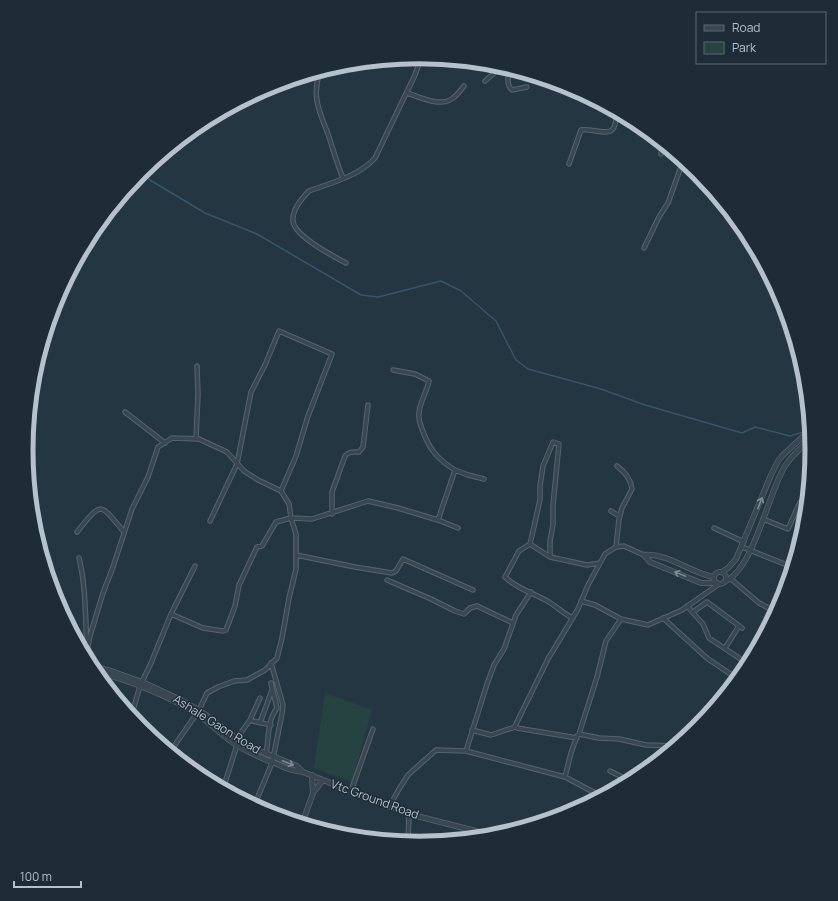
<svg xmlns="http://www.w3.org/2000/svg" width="838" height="901" viewBox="0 0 838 901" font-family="Manrope,sans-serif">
<rect width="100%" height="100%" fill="#243642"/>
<path fill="#264342" d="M325 693 372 710 352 782 314 768Z"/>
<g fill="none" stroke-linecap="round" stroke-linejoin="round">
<path stroke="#37556a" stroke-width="1.5" d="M140 174 205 213 257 234 361 295 378 297 441 281 461 291 496 321 516 360 528 369 601 389 645 405 742 433 755 427 790 436 803 432"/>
<g stroke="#56646f" stroke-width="5.5">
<path id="minor" d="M510 70C508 77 506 84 512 90L527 87
M320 72C311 96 320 113 328 134 333 149 337 164 343 178
M485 81 501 67
M407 93C420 97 441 108 453 98 457 95 461 90 464 86
M584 100 597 102
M661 154 662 144
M569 164 581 130C590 128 608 136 613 129 616 125 616 118 617 113
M644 248 659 217 668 203 683 161
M346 263C333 256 294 236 293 221 292 210 302 198 309 191 331 183 359 176 375 158L415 75 421 58
M393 370 415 374 429 381C427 392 419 403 419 414 418 420 421 425 422 429 429 449 437 459 455 470
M125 412 165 443
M196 439 198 395 197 366
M611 511 619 516
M332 514V492L345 456C349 451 353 452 359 452L363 447 368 405
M763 519 788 529 800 502
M438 520 458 528
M210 521 237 464 251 392 265 365 279 331 332 354 308 416 296 456 281 491
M714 528 744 542
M77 532C102 501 99 502 124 532
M530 544 519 551 505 577C517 589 534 593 549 602 557 607 564 614 573 618
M616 547 619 519 622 508 632 489C631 479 625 472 617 466
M742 547 792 567
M296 555 355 567 392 573 396 571 403 559 473 590
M550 557V541L553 524V505L559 444 553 442 543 466 540 486V499L536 518 530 544 550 557 587 565 600 563
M79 558C86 586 85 616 87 645
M731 579 759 603 776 612
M387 580 431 599 455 611 464 614 470 608 477 606 513 623
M581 601 595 605 621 619 648 625 682 610 719 584
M687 606 703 624 709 638 748 664
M693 612 707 602 742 628
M171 614 203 628 223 631 226 630 235 606 239 585 257 547 262 546 276 522 291 518 312 519 368 501 398 508 438 520 455 470 468 475 484 479
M663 618 708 659 738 679
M621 619 606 641 597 677 579 734 599 738 619 739 646 745 675 746
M725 648 739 626
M86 656 90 636 103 593 113 567 132 509 148 477 158 447 172 438 199 439 227 452 244 471 258 480 281 491
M131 717 140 686 151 663 171 614 195 566
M250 720 260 698
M260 723 272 690
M472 730 491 735 515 727
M237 738 250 720C257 723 263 723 271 725
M577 738 517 728 515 726 548 659 578 609 588 585 605 554 616 547 624 546 644 555
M466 751 487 684 494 665 504 649 516 615 531 592
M170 752 199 710 207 693 218 687 234 681 247 680 265 670 277 658 282 638 289 598 296 569V534L291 518 289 504 281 491
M266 754C269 738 267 721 277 708L271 683
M610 771 630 781
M565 777 571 753 577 736
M223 789 237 745
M351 791 373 729
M254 806 272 763 282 714 283 705 271 663
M389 807 399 789 408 775 436 750 466 751 565 777 601 796
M408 842 409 814"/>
</g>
<g stroke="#56646f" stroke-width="6">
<path id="tertiary" d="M644 555 650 562 701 583H717
M644 555C669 553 690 573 714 577
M722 572 728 568 736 559 771 475 778 461 782 456 810 430
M714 578a6 6 0 1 1 12 0a6 6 0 1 1-12 0Z
M724 582C754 570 768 493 785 466 791 456 802 447 811 439
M91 666 111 671 142 682 181 700 199 710 239 740 260 751 297 766 303 772 409 814 495 836
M95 672C125 678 171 697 197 714 211 723 223 737 238 746 250 753 263 759 277 764 285 768 293 771 303 772
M312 775 313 793
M302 824 313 793 323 780"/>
</g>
<use href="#minor" stroke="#384752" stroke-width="3.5"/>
<use href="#tertiary" stroke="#384752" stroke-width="4.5"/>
</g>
<defs><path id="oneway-shaft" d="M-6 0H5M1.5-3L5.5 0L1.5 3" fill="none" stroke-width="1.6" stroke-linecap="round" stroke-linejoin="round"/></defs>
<g stroke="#7d8a95">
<use href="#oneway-shaft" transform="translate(760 503) rotate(-69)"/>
<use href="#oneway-shaft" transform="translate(680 574) rotate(-158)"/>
<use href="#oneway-shaft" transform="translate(288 763) rotate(21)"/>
</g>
<g text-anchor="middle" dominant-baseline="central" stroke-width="3" stroke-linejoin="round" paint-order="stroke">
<g font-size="12" fill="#b5c1cc" stroke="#1d2c37">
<text transform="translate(217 724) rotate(32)">Ashale Gaon Road</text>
<text transform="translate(375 799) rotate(20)">Vtc Ground Road</text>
</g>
</g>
<path d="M0 0H838V901H0ZM33 450a386 386 0 1 1 772 0a386 386 0 1 1-772 0Z" fill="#1d2c37" fill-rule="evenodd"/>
<path fill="none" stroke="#b5c1cc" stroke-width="5" d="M33 450a386 386 0 1 1 772 0a386 386 0 1 1-772 0Z"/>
<rect x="696" y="12" width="130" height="52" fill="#1d2c37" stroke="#5a6873"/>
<rect x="704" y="25" width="20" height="6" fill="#384752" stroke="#5a6873"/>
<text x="732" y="32" font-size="12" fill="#b5c1cc">Road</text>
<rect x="704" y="42" width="20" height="12" fill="#264342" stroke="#5a6873"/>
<text x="732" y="52" font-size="12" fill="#b5c1cc">Park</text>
<path d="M14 881v6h67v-6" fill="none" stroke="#b5c1cc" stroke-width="2"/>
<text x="20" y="881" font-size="12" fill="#b5c1cc" stroke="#1d2c37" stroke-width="3" paint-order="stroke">100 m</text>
</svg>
